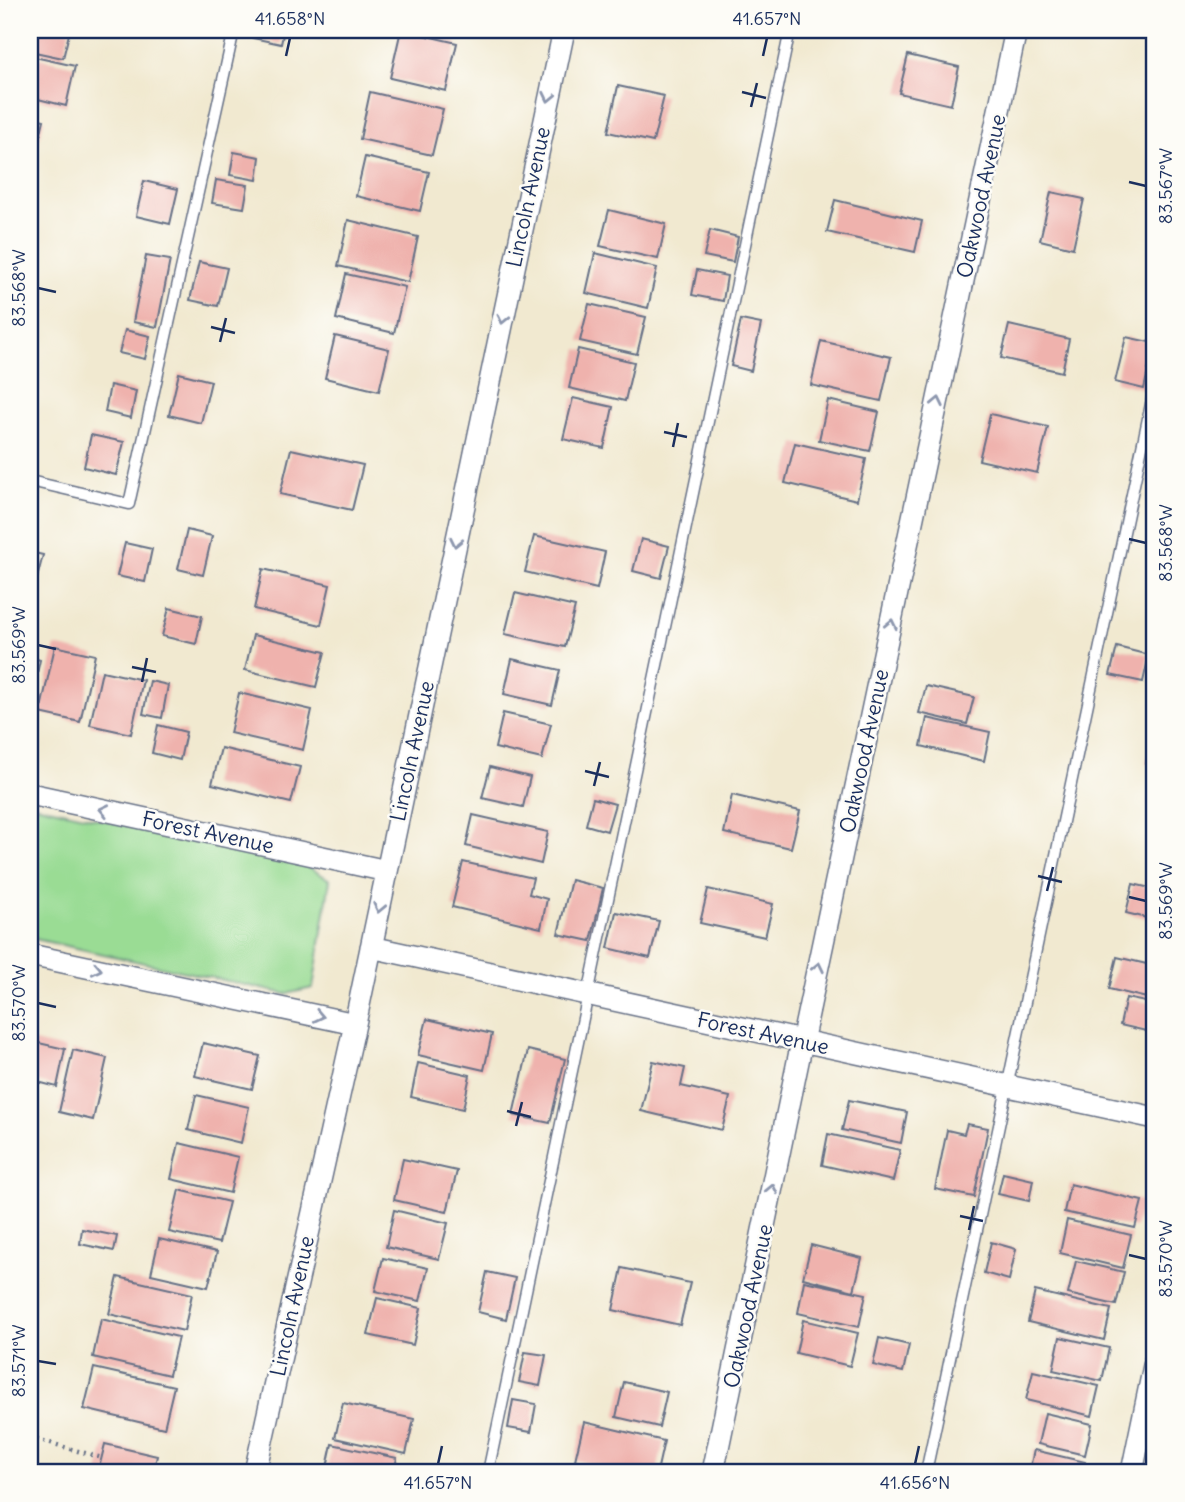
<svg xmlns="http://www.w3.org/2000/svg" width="1185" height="1502" viewBox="0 0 1185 1502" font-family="Delius,sans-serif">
<rect width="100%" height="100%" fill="#fdfcf7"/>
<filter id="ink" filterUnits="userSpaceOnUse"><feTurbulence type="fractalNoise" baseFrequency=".0143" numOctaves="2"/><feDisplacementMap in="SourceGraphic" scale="14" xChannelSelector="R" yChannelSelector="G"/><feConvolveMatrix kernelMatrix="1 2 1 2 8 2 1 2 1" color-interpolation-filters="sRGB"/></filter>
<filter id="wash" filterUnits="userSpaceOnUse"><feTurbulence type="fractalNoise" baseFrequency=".00686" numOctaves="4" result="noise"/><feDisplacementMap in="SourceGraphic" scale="28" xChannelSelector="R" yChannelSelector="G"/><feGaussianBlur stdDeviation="1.57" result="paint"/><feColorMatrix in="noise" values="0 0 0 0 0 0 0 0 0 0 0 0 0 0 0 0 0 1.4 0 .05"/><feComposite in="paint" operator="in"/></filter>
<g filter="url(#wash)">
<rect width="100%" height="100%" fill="#f1e9d0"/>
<path fill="#9adc94" stroke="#5a8679" stroke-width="2" d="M30 804 305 865 330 880 313 988 286 994 30 938Z"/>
<g id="blocks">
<path fill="#efb2ad" d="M30 30H70L63 58 30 51Z
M255 30H284L281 44 253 38Z
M401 30 457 43 446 91 390 78Z
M908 55 959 67 951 105 899 93Z
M30 56 75 66 66 106 30 97Z
M618 86 664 96 653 142 608 132Z
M370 92 443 109 432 155 360 139Z
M30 117 44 120 35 157 30 155Z
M234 152 260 157 257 180 230 175Z
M365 157 429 172 420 211 356 196Z
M216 180 248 185 244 208 212 203Z
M144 181 178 189 170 224 136 216Z
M1051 192 1084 199 1073 248 1040 240Z
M835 200 922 221 915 252 827 232Z
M609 210 666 224 658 259 600 246Z
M348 220 418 237 408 282 338 266Z
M710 230 738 237 733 262 704 256Z
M595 253 657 268 648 308 586 293Z
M146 256 170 260 157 327 133 322Z
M199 262 227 268 218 306 190 300Z
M697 270 727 276 723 301 692 295Z
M346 274 405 287 394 333 336 319Z
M589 304 646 317 637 354 580 341Z
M741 320 761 324 751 371 731 366Z
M1009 325 1069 339 1062 372 1001 358Z
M125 330 150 336 145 359 119 353Z
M335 336 389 349 379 391 325 378Z
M1126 337 1154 343 1144 389 1115 382Z
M821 341 891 357 881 401 811 385Z
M578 349 634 362 625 401 569 388Z
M179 373 211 381 201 423 169 415Z
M110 385 136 391 131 418 105 412Z
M573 398 613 407 604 448 563 439Z
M828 400 879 412 870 451 819 440Z
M990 414 1048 427 1037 473 979 460Z
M91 435 124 442 116 475 84 467Z
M795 443 866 459 857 500 785 483Z
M291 449 363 465 352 510 280 494Z
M187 530 212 536 203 575 178 569Z
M534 536 605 552 597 589 525 572Z
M641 539 669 546 661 578 633 571Z
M125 543 152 549 145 582 117 576Z
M30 552 43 555 36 582 30 581Z
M263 569 330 585 321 625 254 609Z
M515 593 575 607 565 647 505 634Z
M169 608 202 616 196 644 162 636Z
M253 635 325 652 316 687 245 670Z
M55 646 95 655 80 722 40 713Z
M1117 647 1149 655 1143 682 1110 675Z
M30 657 40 660 31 701H30Z
M512 659 560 670 552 705 504 694Z
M102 671 143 680 131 734 90 725Z
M150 681 168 685 162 718 143 714Z
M926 686 974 697 967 724 919 713Z
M239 693 312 710 303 750 230 733Z
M503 713 551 724 542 759 495 748Z
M927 718 990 732 984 761 921 746Z
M158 725 186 732 180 760 152 753Z
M1153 733 1155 734V766L1146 764Z
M221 748 300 767 291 803 212 784Z
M490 767 530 777 523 807 482 798Z
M1154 773H1155V806L1147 804Z
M732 795 800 811 791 848 724 833Z
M593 798 615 804 607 831 586 825Z
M473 815 548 832 541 864 466 846Z
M463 862 533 878 529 894 547 899 541 928 452 907Z
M571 880 603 888 591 941 558 934Z
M1133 884 1155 889V920L1126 913Z
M708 889 773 904 765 937 700 923Z
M616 912 659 921 650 958 608 948Z
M1154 931H1155V957L1148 956Z
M1117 957 1155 966V1000L1109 989Z
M1126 998 1155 1004V1033L1120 1025Z
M427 1019 492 1034 484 1070 418 1055Z
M30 1041 65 1049 57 1087 30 1080Z
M203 1043 260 1056 252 1089 195 1076Z
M73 1050 107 1058 93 1120 59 1112Z
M528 1050 565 1059 550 1123 513 1115Z
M653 1061 685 1068 681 1086 730 1097 722 1130 641 1111Z
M418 1063 470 1075 463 1109 411 1097Z
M196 1095 249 1107 241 1143 188 1130Z
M849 1100 907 1112 901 1143 842 1130Z
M967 1124 988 1128 974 1197 935 1189 947 1130 964 1134Z
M828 1134 900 1150 893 1181 822 1165Z
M179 1143 238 1157 230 1193 171 1179Z
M403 1159 457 1171 447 1212 394 1200Z
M1003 1173 1033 1180 1029 1201 998 1194Z
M1070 1184 1142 1201 1135 1228 1064 1212Z
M179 1190 229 1202 219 1243 169 1232Z
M394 1210 448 1223 439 1259 386 1247Z
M1067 1220 1131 1235 1123 1268 1060 1253Z
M82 1229 117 1236 114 1251 80 1244Z
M159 1239 217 1252 208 1287 151 1274Z
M991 1242 1016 1249 1009 1280 984 1273Z
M811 1245 862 1258 854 1291 803 1278Z
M383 1258 428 1268 420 1301 375 1291Z
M1076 1261 1124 1272 1116 1305 1068 1294Z
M622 1268 690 1283 680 1325 613 1310Z
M487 1272 515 1278 506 1319 478 1312Z
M118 1277 192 1294 184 1331 109 1314Z
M804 1281 866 1294 859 1327 798 1313Z
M1035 1291 1111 1309 1104 1340 1028 1322Z
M377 1298 421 1308 413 1345 368 1335Z
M101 1319 178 1337 169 1375 93 1357Z
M803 1320 858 1333 850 1366 796 1353Z
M1060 1337 1109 1348 1102 1381 1053 1370Z
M879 1338 909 1345 903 1372 873 1365Z
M525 1352 546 1355 540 1386 519 1382Z
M94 1368 174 1386 164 1428 84 1409Z
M1033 1371 1099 1386 1092 1416 1026 1400Z
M624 1382 667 1392 659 1427 616 1417Z
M513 1400 536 1404 531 1432 508 1428Z
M343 1403 414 1419 406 1454 335 1438Z
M1045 1413 1092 1424 1085 1455 1038 1444Z
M584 1422 664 1441 657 1472H626L575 1460Z
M105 1444 157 1456 153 1472H98Z
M332 1444 397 1458 394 1472H326Z
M1034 1450 1085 1462 1082 1472H1029Z"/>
</g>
</g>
<g filter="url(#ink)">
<use href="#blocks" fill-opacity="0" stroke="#667086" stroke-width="2"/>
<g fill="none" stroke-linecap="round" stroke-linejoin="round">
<g stroke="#667086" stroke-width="13">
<path id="service" d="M30 481 129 504 234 30
M488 1472 790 30
M926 1472 1155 385"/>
</g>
<g stroke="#667086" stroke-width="24">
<path id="minor" d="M30 794 387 871
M371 947 1155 1118
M30 955 355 1024
M255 1472 355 1024 564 30
M713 1472 802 1042 1016 30
M1132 1472 1155 1361"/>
</g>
<path stroke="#667086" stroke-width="4.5" stroke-dasharray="2 5" stroke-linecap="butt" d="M30 1437 102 1458"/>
<use href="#service" stroke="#fff" stroke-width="10"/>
<use href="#minor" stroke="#fff" stroke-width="21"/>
</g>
<defs><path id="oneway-chevron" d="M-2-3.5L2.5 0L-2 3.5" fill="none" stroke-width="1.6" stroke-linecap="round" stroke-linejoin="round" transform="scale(1.75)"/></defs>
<g stroke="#8d97ae">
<use href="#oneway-chevron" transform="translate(549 97) rotate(102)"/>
<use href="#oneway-chevron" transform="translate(503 319) rotate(102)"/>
<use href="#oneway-chevron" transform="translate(938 402) rotate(-78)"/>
<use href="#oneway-chevron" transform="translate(456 542) rotate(102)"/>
<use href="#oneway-chevron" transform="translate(891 624) rotate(-78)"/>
<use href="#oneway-chevron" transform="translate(104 810) rotate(-168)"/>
<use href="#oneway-chevron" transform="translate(379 908) rotate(102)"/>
<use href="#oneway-chevron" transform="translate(818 967) rotate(-78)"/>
<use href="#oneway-chevron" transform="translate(97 969) rotate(12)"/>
<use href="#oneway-chevron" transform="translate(319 1016) rotate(12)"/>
<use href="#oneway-chevron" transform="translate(772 1189) rotate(-78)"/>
</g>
</g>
<path fill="none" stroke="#1b2f5e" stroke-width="2.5" d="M286 56 290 38M763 56 767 38M742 92 766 98M751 107 757 83M1129 182 1146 186M38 288 56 292M211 327 235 333M220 342 226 318M664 432 687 437M673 447 678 423M1129 539 1146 543M38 645 56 649M132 667 156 672M142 682 147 658M585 771 609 777M594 786 600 762M1038 876 1062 882M1047 891 1053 867M1129 897 1146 901M38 1003 56 1007M507 1111 531 1117M516 1126 522 1102M960 1216 983 1221M969 1230 974 1206M1129 1255 1146 1259M38 1361 56 1364M438 1464 442 1446M915 1464 919 1446"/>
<g text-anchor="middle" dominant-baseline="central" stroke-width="5" stroke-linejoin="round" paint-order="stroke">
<g font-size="21" fill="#1b2f5e" stroke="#fdfcf7">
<text transform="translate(981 196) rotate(-78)">Oakwood Avenue</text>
<text transform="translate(528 197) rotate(-78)">Lincoln Avenue</text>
<text transform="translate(412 751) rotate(-78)">Lincoln Avenue</text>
<text transform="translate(864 751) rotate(-78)">Oakwood Avenue</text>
<text transform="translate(208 832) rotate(12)">Forest Avenue</text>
<text transform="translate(763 1033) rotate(12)">Forest Avenue</text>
<text transform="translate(292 1306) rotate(-78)">Lincoln Avenue</text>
<text transform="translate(748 1306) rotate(-78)">Oakwood Avenue</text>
</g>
</g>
<rect width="1185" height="1502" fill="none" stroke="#fdfcf7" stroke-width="77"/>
<rect x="38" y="38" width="1108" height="1426" fill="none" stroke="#1b2f5e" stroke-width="2.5"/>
<g font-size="18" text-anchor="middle" fill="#1b2f5e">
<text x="290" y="25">41.658°N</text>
<text x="767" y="25">41.657°N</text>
<text transform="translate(1166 186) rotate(-90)" y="6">83.567°W</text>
<text transform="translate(19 288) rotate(-90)" y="6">83.568°W</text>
<text transform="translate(1166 543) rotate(-90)" y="6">83.568°W</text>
<text transform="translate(19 645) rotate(-90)" y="6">83.569°W</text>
<text transform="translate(1166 901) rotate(-90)" y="6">83.569°W</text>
<text transform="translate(19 1003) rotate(-90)" y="6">83.570°W</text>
<text transform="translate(1166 1259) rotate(-90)" y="6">83.570°W</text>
<text transform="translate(19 1361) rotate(-90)" y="6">83.571°W</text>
<text x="438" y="1489">41.657°N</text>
<text x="915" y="1489">41.656°N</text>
</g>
</svg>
